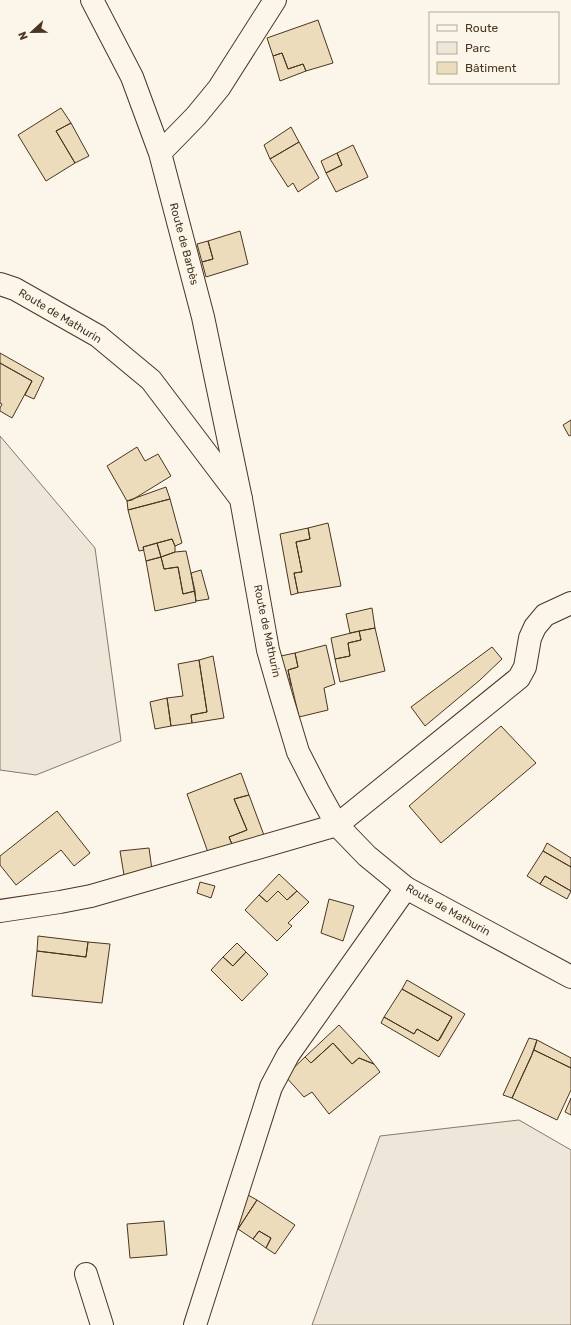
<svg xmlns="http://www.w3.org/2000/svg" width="571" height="1325" viewBox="0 0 571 1325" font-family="Rubik,sans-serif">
<rect width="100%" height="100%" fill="#fbf6e9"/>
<path fill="#ede6d9" stroke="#887966" d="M0 436 95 548 121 741 36 775 0 770Z
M519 1120 571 1150V1325H312L380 1136Z"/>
<path fill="#ecdcbc" stroke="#4a3520" d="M318 20 333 63 306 71 303 64 288 69 282 53 273 56 267 38Z
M282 53 288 69 303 64 306 71 280 81 273 56Z
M61 108 71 123 56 131 75 163 46 181 18 135Z
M71 123 89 156 75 163 56 131Z
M291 127 299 142 270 159 264 145Z
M299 142 319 178 298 192 293 183 288 187 270 159Z
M353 145 368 177 336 192 326 173 342 165 337 153Z
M337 153 342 165 326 173 321 161Z
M240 231 248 264 206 277 202 262 213 259 208 241Z
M208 241 213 259 202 262 197 244Z
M0 353 44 378 34 399 25 395 32 381 0 363Z
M0 363 32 381 12 418 0 411V408L2 404 0 403Z
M571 420V435L569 436 563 425Z
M137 447 145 461 158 454 171 476 132 500 127 501 107 466Z
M166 487 170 499 128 510 127 501Z
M170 499 182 543 175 546 172 539 143 547 144 550 139 551 128 510Z
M328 523 341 586 298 593 294 573 302 572 296 542 310 539 308 528Z
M308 528 310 539 296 542 302 572 294 573 298 593 291 595 280 534Z
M172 539 175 546V552L161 557 157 543Z
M157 543 161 557 146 561 143 547Z
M186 551 195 591 183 594 178 567 164 569 161 557 175 552Z
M161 557 164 569 178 567 183 594 195 591 196 602 155 611 146 561Z
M201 570 209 599 196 601 191 573Z
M372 608 375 628 350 633 346 614Z
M375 628 385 671 340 682 335 659 350 656 348 643 361 640 359 631Z
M359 631 361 640 348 643 350 656 335 659 331 638Z
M326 645 335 684 324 688 328 710 299 717 288 670 298 667 295 653Z
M492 647 502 659 480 680 425 726 411 707Z
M295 653 298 667 288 670 291 685 283 688 276 657Z
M213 656 224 718 192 723 191 715 207 712 199 660Z
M199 660 207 712 191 715 192 723 171 726 167 698 183 696 178 664Z
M167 698 171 726 155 729 150 702Z
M501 726 536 763 441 843 409 806Z
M241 773 249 795 234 799 247 830 229 837 234 849 210 858 187 794Z
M249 795 265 838 234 849 229 837 247 830 234 799Z
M57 811 90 853 74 866 61 850 16 885 0 865V856Z
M547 843 571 858V867L543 851Z
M149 848 152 870 124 875 120 851Z
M543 851 571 867V891L545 876 540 884 527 876Z
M279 874 297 891 287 900 278 891 267 902 259 895Z
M545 876 571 891 567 899 540 884Z
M200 882 215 886 211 898 197 893Z
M278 891 287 900 297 891 309 902 288 923 292 926 277 941 245 910 259 895 267 902Z
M329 899 354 906 343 941 321 933Z
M38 936 88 942 86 957 37 951Z
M88 942 110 944 102 1003 32 996 37 951 86 957Z
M237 943 246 952 233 966 223 957Z
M246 952 268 974 242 1001 211 970 223 957 233 966Z
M407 980 465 1014 439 1057 381 1023 384 1017 414 1034 417 1029 438 1041 440 1039 452 1017 402 989Z
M402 989 452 1017 438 1041 417 1029 414 1034 384 1017Z
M339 1025 366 1054 374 1064 359 1058 352 1064 333 1043 311 1063 305 1057Z
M529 1038 537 1040 531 1057 512 1098 503 1095Z
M537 1040 571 1058V1068L534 1050Z
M333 1043 352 1064 359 1058 374 1064 380 1072 329 1114 312 1092 304 1097 285 1076 305 1057 311 1063Z
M534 1050 571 1068V1090L557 1120 512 1098Z
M571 1098V1115L565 1112Z
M248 1195 257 1200 238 1229 229 1224Z
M257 1200 295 1225 275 1254 266 1248 271 1238 259 1231 253 1239 238 1229Z
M164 1221 167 1255 130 1258 127 1224Z
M259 1231 271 1238 266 1248 253 1239Z"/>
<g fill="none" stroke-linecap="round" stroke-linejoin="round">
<g stroke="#4a3520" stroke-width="24">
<path id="minor" d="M92 0 132 77 160 153 203 317 241 499
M160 153 196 116 219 88 275 0
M0 911 60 902 91 896 337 825 519 678 525 667 530 638 535 627 545 615 571 603
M86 1274 102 1325
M195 1325 271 1087 288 1055 406 888"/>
</g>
<g stroke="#4a3520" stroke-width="24">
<path id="tertiary" d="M0 284 15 289 98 336 151 380 241 499 268 650 280 692 298 752 318 791 337 825 367 856 406 888 571 977"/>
</g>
<use href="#minor" stroke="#fbf6e9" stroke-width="22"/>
<use href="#tertiary" stroke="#fbf6e9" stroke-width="22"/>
</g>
<g text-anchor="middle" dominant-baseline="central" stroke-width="3" stroke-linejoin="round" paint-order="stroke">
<g font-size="11" fill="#4a3520" stroke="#fbf6e9">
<text transform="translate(184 244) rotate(75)">Route de Barbès</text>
<text transform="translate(60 316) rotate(31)">Route de Mathurin</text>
<text transform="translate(267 631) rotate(78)">Route de Mathurin</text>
<text transform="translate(448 910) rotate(29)">Route de Mathurin</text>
</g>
</g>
<rect x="429" y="12" width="130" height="72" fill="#fbf6e9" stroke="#b4a999"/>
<rect x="437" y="25" width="20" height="6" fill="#fbf6e9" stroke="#b4a999"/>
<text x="465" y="32" font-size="12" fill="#4a3520">Route</text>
<rect x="437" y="42" width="20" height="12" fill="#ede6d9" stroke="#b4a999"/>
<text x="465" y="52" font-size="12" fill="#4a3520">Parc</text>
<rect x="437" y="62" width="20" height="12" fill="#ecdcbc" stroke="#b4a999"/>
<text x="465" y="72" font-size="12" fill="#4a3520">Bâtiment</text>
<g transform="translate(32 32) rotate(248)" stroke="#fbf6e9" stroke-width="3" paint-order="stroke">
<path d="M0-3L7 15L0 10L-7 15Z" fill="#4a3520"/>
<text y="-6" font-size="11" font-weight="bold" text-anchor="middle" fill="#4a3520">N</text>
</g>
</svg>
